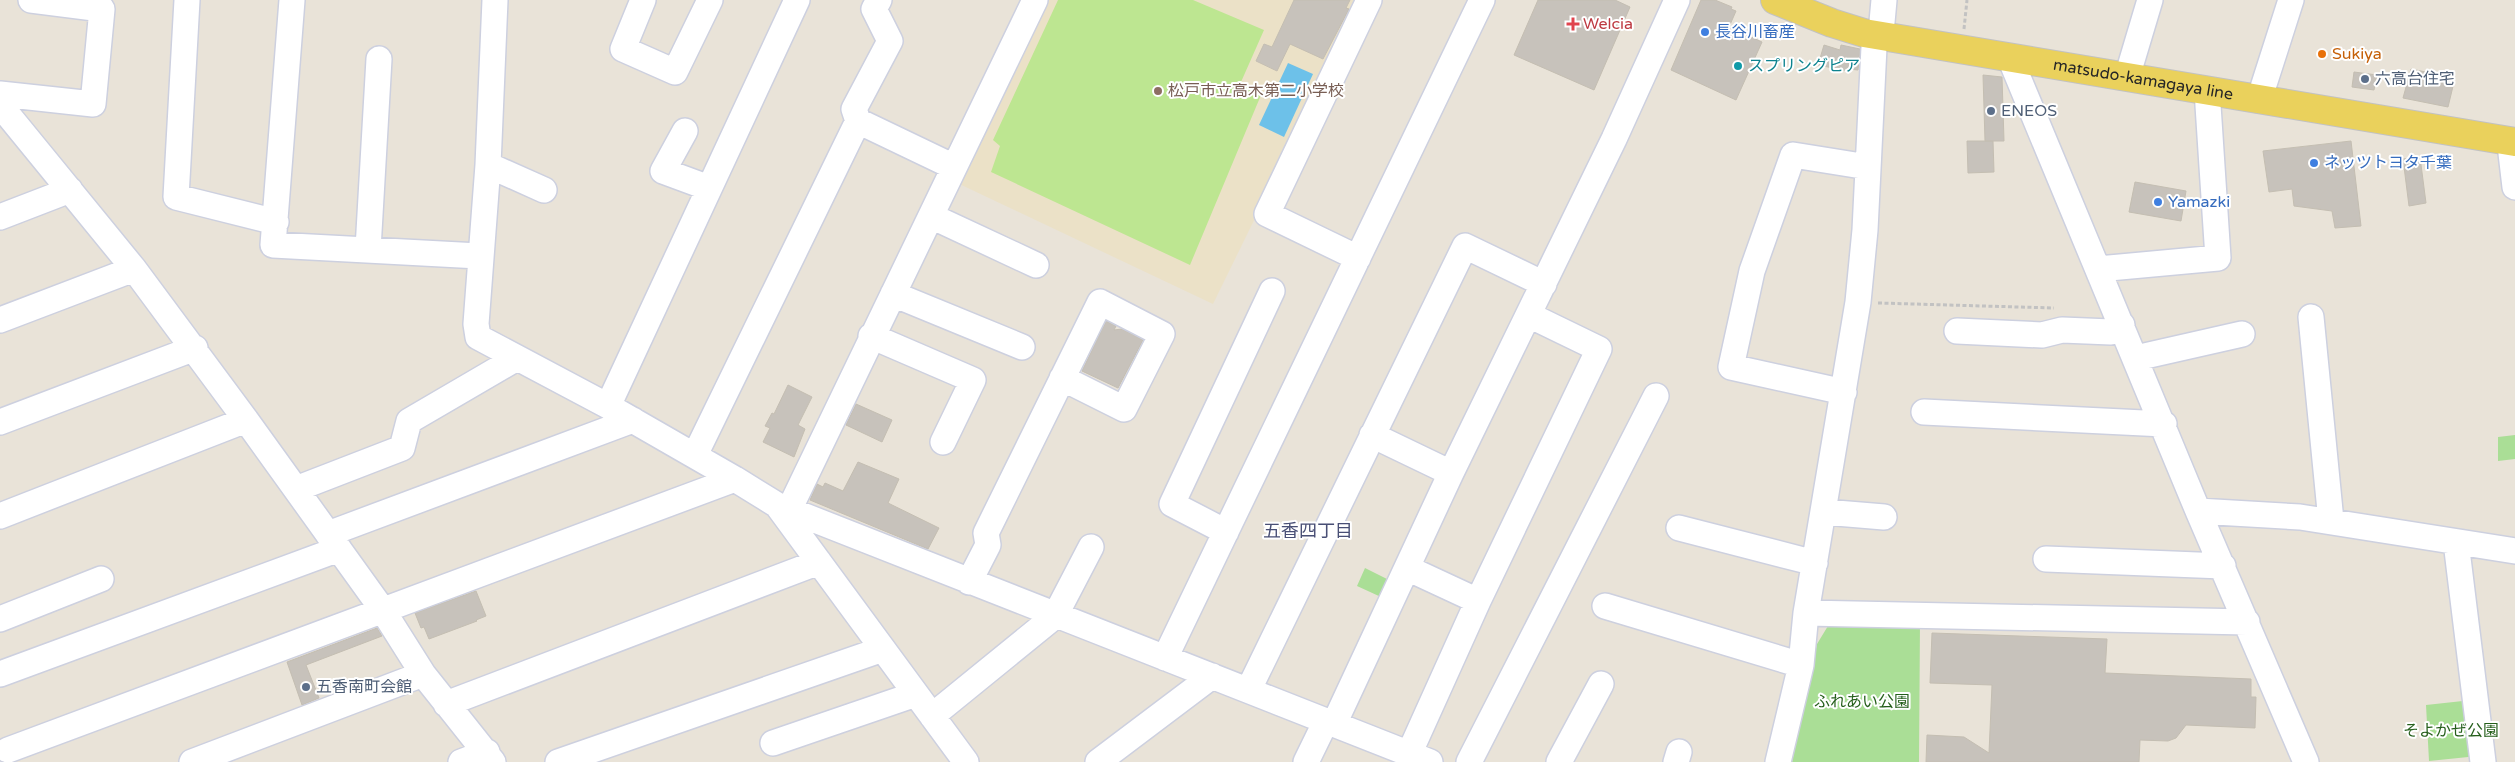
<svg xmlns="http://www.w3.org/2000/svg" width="2515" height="762" viewBox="0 0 2515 762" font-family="'Varela Round','Noto Sans JP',sans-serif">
<rect width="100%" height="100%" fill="#e9e3d8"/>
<path fill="#ebe1c7" d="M1044 0H1362L1213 304 953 181Z"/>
<path fill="#aade96" d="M2515 435V459L2498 461V437Z
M1365 568 1389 580 1381 597 1357 586Z
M1831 621H1920L1919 762H1792L1817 644Z
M2472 700 2478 756 2429 761 2426 705Z"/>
<path fill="#bde691" d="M1058 0H1193L1264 30 1241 82 1261 95 1190 265 991 172 1000 146 993 140Z"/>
<path fill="#6dc1e9" d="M1288 63 1313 74 1284 137 1259 125Z"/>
<path fill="#c7c2bb" stroke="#c4beb2" d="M1294 0H1350L1346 8 1349 9 1323 59 1290 44 1277 71 1256 61 1264 44 1272 47Z
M1538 0H1615L1630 7 1594 90 1514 55Z
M1701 0H1715L1732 7 1731 9 1736 11 1729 27 1762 42 1736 100 1671 70Z
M1824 45 1840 50 1841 45 1860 49 1858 70 1849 69 1848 71 1818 65Z
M2411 69 2455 78 2448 107 2403 98Z
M2354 72 2377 75 2374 90 2352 87Z
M1983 75 2002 77 2004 141H1985Z
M1967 141H1993L1994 172 1968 173Z
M2351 141 2361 226 2335 228 2332 211 2294 206 2292 189 2269 192 2263 151Z
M2420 157 2426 203 2409 206 2403 159Z
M2135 182 2186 191 2181 221 2129 212Z
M1106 321 1116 326 1114 330 1122 329 1143 340 1118 388 1082 371Z
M788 385 812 397 798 425 805 429 794 457 763 442 770 428 765 426 772 413 774 414Z
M856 404 892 420 882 442 846 425Z
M858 462 899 479 888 503 939 528 928 549 810 500 817 484 823 487 825 483 843 491Z
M476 591 486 616 476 620 477 621 429 639 424 627 421 628 415 613Z
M377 628 382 636 306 665 319 698 302 705 287 662Z
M1932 633 2107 639 2105 673 2251 679V697H2256L2255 728 2186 725 2176 738 2168 741 2140 740 2139 762H1926L1927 735 1964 737 1989 753 1992 685 1930 683Z"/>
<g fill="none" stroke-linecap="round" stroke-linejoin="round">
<g stroke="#cdd0df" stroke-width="28">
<path id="minor" d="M187 0 176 197 276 222
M292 0 273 245 479 256
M495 0 488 165 476 324 478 337 608 406 735 479
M643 0 623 49 675 72 710 0
M2010 58 2198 511 2306 762
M2127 77 2150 0
M0 94 93 104 102 9 31 0
M2259 100 2291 0
M0 105 134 269 246 420
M858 121 954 167
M685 131 663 171 709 188
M2513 141 2511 153 2515 187
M488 165 544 190
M931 216 1036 265
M0 217 70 190
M368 249 379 59
M1358 258 1267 214 1369 0
M2098 269 2218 258 2207 90
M893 294 1022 347
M2311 317 2331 521
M0 320 134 269
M1957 331 2042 335 2062 330 2111 332 2122 325
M871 336 973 380 943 442
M2136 358 2242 334
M1844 392 1731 367 1752 271 1793 155 1868 167
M608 406 797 0
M1924 412 2164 424
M0 422 195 348
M1372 435 1451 473
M695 455 858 121 854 109 890 41 874 9 879 0
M296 489 402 448 409 421 517 358
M777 505 966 762
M789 510 1035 0
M2198 511 2300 517 2515 551
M1824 512 1884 517
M0 516 246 420 382 609 423 674 493 762
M1679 528 1815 563
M1226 532 1172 504 1272 291
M328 534 633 420
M2456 542 2483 762
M2046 559 2223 566
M1407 568 1478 601
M969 582 988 545 986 533 1100 302 1162 334 1124 409 1062 378
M1605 606 1801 665
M1806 613 2247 622
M0 619 101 579
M1165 658 1482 0
M0 674 339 549
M1249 689 1465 246 1544 284
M446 704 819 562
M932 716 1055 616 1091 547
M1334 724 1451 473 1614 139 1677 0
M773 743 916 694
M8 750 735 479 777 505 1430 762
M1409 754 1478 601 1599 349 1529 315
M192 762 423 674
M461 762 487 752
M558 762 883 649
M1098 762 1212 676
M1306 762 1326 721
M1469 762 1656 396
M1559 762 1601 684
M1676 762 1679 752
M1778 762 1801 665 1806 613 1858 302 1865 230 1874 47 1882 22 1884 0"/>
</g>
<g stroke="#c2c2c2" stroke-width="30">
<g id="major">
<path id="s1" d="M1775 0 1832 23 1864 33 2515 142"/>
</g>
</g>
<path stroke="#c2c2c2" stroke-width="3" stroke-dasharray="4 2.5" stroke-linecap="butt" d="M1964 29 1967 0
M1878 303 2054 308"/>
<use href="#minor" stroke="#fff" stroke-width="25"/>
<use href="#major" stroke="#ead15c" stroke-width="28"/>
</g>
<path fill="#e0444e" stroke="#fff" stroke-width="2" d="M1570.5 16.5h5v5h5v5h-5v5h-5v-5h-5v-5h5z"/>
<g fill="#3f7fe0" stroke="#fff" stroke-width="2">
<circle cx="1705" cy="32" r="5"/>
<circle cx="2314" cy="163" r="5"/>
<circle cx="2158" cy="202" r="5"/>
</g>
<circle fill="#e8710a" stroke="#fff" stroke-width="2" cx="2322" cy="54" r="5"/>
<circle fill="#0f9aa8" stroke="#fff" stroke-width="2" cx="1738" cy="66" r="5"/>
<g fill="#5c6f8a" stroke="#fff" stroke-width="2">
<circle cx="2365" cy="79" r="5"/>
<circle cx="1991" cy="111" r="5"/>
<circle cx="306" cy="687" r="5"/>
</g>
<circle fill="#8d6e63" stroke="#fff" stroke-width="2" cx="1158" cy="91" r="5"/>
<g text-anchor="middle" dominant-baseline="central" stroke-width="4" stroke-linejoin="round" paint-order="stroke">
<g font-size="16" fill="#be3a42" stroke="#fff" text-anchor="start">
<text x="1583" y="24">Welcia</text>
</g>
<g font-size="16" fill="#366cbe" stroke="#fff" text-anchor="start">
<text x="1715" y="32">長谷川畜産</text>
<text x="2324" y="163">ネッツトヨタ千葉</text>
<text x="2168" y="202">Yamazki</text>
</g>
<g font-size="16" fill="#c56008" stroke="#fff" text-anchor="start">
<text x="2332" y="54">Sukiya</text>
</g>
<g font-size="16" fill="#0d838f" stroke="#fff" text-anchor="start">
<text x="1748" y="66">スプリングピア</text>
</g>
<g font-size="16" fill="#4e5e75" stroke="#fff" text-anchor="start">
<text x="2375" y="79">六高台住宅</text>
<text x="2001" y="111">ENEOS</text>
<text x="316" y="687">五香南町会館</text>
</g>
<g font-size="16" fill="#262626" stroke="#fff">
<text stroke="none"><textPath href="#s1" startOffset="378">matsudo-kamagaya line</textPath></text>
</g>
<g font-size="16" fill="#785e54" stroke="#fff" text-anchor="start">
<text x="1168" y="91">松戸市立高木第二小学校</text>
</g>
<g font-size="16" fill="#255f1b" stroke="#fff">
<text x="1862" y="702">ふれあい公園</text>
<text x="2451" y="731">そよかぜ公園</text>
</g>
<g font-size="18" fill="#494f75" stroke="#fff">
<text x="1308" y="531">五香四丁目</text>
</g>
</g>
</svg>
